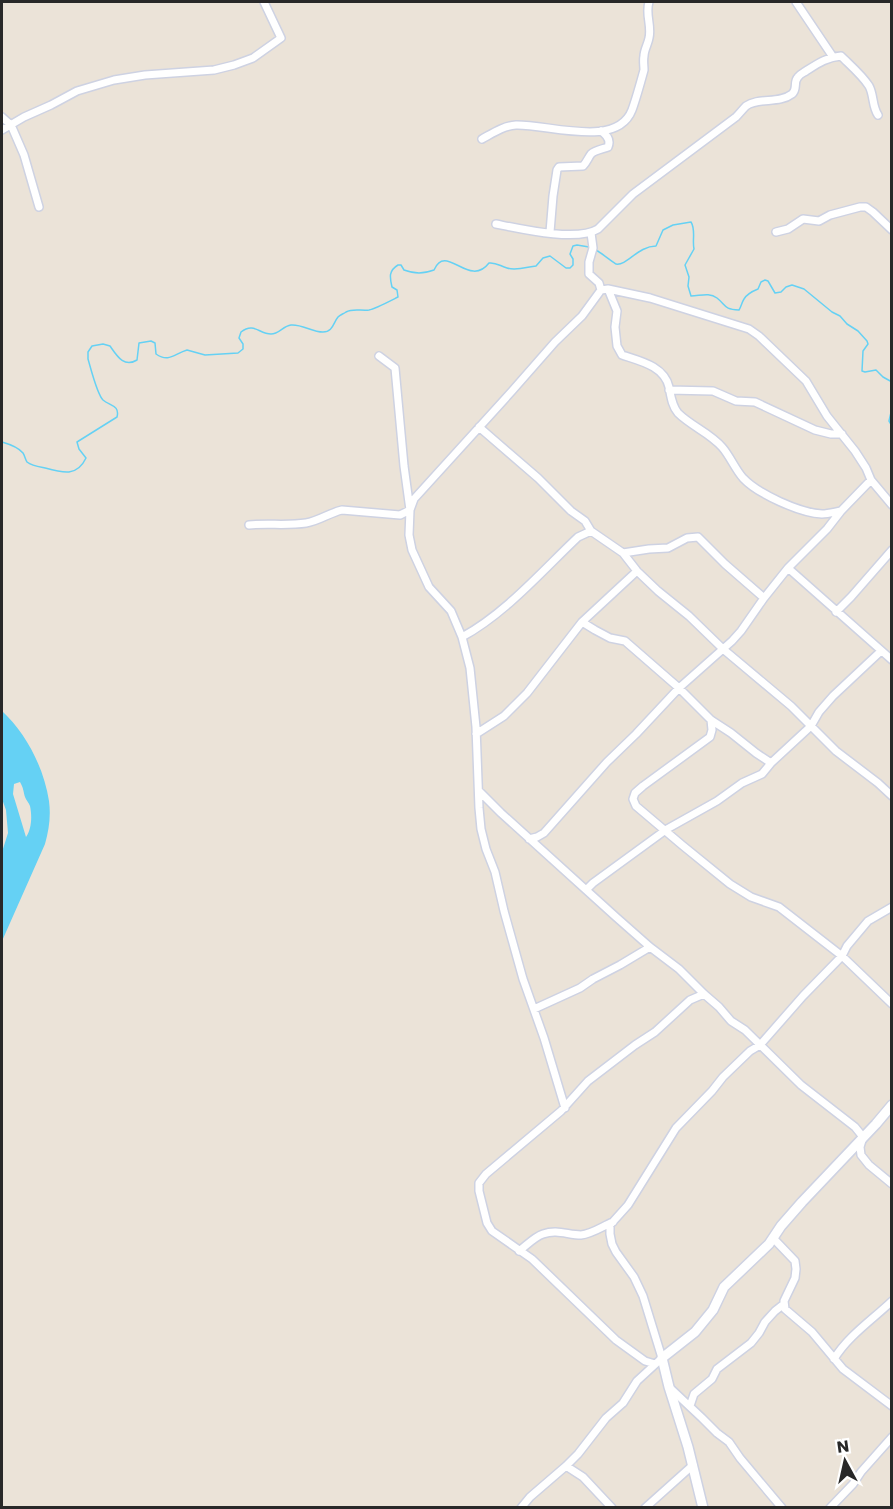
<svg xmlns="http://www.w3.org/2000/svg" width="893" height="1509" viewBox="0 0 893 1509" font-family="Poppins,sans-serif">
<rect width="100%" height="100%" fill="#ebe3d8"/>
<path fill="#65d1f4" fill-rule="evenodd" d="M2 711C26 733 44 768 49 801 51 816 49 830 45 844L2 941V852L8 833 6 810 2 799ZM20 782C24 789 23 791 25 797 26 800 29 803 30 806 32 815 32 829 26 837L13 794 14 784Z"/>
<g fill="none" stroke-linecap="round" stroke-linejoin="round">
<path stroke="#65d1f4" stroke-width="1.5" d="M596 250C600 252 615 264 616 264 627 266 638 246 656 246L663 230 673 225 691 222C696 230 692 240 694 249L685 265 689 277 688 286 691 296C700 296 709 292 717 298 727 306 723 309 739 310 741 307 742 302 744 299 747 294 753 291 758 289L761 282 765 280 768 281 775 293 781 292 786 287 792 285 804 289 832 312 840 316 847 324 858 331 867 341 868 344 863 351 862 371 865 372 876 370 883 377 892 382
M892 398V407
M892 408 889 421 892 426
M2 442C9 444 18 447 23 453 25 456 25 459 27 462 32 466 40 467 45 468 63 473 77 477 86 458L79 449 77 442 117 417C120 405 110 406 103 400 97 394 91 369 88 359V352L92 346 103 344 110 346C117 356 124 368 137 360L139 343 151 341 155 343 156 354C169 363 174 354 187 350L205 355 238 353 243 349V344L239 338 241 332C254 322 259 334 271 334 279 334 283 326 291 325 302 324 312 332 323 332 333 332 333 323 338 317 340 315 343 314 346 312 353 308 361 311 369 310 375 309 392 300 398 297L397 290 392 287C390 278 388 271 398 265H401L404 270C415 274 423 274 434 270 446 242 469 289 489 263 496 262 500 266 507 268 516 271 527 267 536 266L543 258 550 256 566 268H570L573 265V259L570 254 573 246 577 245 589 247"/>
<g stroke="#ced2e2" stroke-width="10">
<path id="street" d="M796 2 833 57
M2 117 11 125 24 155 39 207
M2 130 24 117 51 105 77 91 114 80 145 75 214 70 234 65 253 58 281 38 264 2
M482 139C493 133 503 126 516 125 548 124 617 149 632 110 636 99 641 81 644 70 644 65 643 61 644 56 644 50 648 44 649 38 652 26 645 14 649 2
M496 224C521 229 577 242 598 229L633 194 736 117C739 114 743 109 746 106 759 97 779 104 792 94 798 89 793 82 798 77 800 74 803 73 806 71 817 64 827 57 841 56 850 65 862 75 869 86 874 95 872 106 878 115
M550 232 553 196 557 170 559 167 583 166C587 162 588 158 591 154 595 150 603 149 608 147 611 140 607 135 601 131
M776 232 788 229 803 219 819 221 830 215 860 207H866L873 212 892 230
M591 233 593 248 589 262V274L599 283 601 290
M608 289 617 311 615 327 617 346 622 355C640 361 664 366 669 387 671 397 672 406 678 413 691 426 710 433 722 447 730 456 735 469 743 478 758 494 800 513 822 514 828 514 835 512 841 511
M669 390 713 391 736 401 755 402 815 430 831 434H842
M479 427 538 478 571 511 585 521 591 531 623 553 637 571 658 591 689 616 723 649 791 706 836 751 878 783 892 796
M249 525C268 523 287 526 306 523 319 521 329 513 342 510L400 515 410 510 404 466 395 368 379 356
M623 553 649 549 668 548 687 538 698 537 725 564 764 598
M788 568 892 660
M836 612 851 597 892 550
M582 622 595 630 610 638 625 641 679 688 711 720 731 733 756 753 771 763
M462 637C506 613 542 571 578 537L591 531
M711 720 712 730 710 737 643 786 635 793 633 799 636 806 682 845 730 884 751 897 779 907 842 956 892 1004
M476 734 504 716 527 693 582 622 637 571
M479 791 501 813 616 917 650 947 679 969 704 994 719 1007 731 1021 745 1030 801 1085 855 1127 863 1137 860 1147 861 1155 869 1165 892 1184
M529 839 537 837 544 833 607 762 636 734 679 688 732 641 741 631 764 598 788 568 827 529 841 511 871 480
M587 889 593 883 667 829 717 801 742 783 762 774 771 763 811 726 819 712 833 696 881 651
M534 1009 580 988 593 979 620 965 650 947
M565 1108 544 1038 523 979 504 911 495 872 486 849 481 829 479 808 476 727 470 668 462 637 451 611 429 587 412 550 409 535 410 510 414 499 512 391 555 342 582 316 601 290 608 289 650 298 749 329 759 336 806 381 827 416 855 451 866 468 871 480 892 505
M773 1238 795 1261 796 1269 795 1278 784 1301 785 1309 812 1332 843 1369 892 1406
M519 1251C526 1246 534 1237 543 1234 557 1229 568 1235 581 1235 592 1234 603 1226 613 1222
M834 1359C848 1336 872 1320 892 1301
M655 1364 645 1361 616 1340 532 1259 492 1231 487 1223 479 1191V1183L486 1174 561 1111 588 1081 635 1045 655 1032 690 1000 704 994
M669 1387 702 1418 717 1433 729 1442 740 1458 782 1508
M690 1406 694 1394 712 1379 717 1369 751 1343 759 1333 765 1322 775 1311 784 1304
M566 1466 583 1477 612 1508
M521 1508 530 1497 566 1466 578 1454 606 1418 623 1403 637 1381 662 1358 643 1296 634 1277 616 1252 612 1244 610 1234V1225L628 1205 676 1128 712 1091 723 1077 750 1051 760 1045 803 996 842 956 847 946 868 921 892 907
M645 1508 693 1465
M830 1508 853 1484 861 1472 892 1437"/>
</g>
<g stroke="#ced2e2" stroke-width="12">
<path id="secondary" d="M703 1508 688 1447 669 1387 662 1358 695 1332 713 1310 724 1287 769 1244 781 1226 802 1202 876 1124 892 1105"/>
</g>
<use href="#street" stroke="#fff" stroke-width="7"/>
<use href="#secondary" stroke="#fff" stroke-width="9"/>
</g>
<rect width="893" height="1509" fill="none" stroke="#282828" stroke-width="6"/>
<g transform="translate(845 1461) rotate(352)" stroke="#ffffff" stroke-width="4.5" paint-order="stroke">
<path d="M0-4.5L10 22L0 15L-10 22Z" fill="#282828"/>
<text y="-9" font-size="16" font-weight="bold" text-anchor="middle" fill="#282828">N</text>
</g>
</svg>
